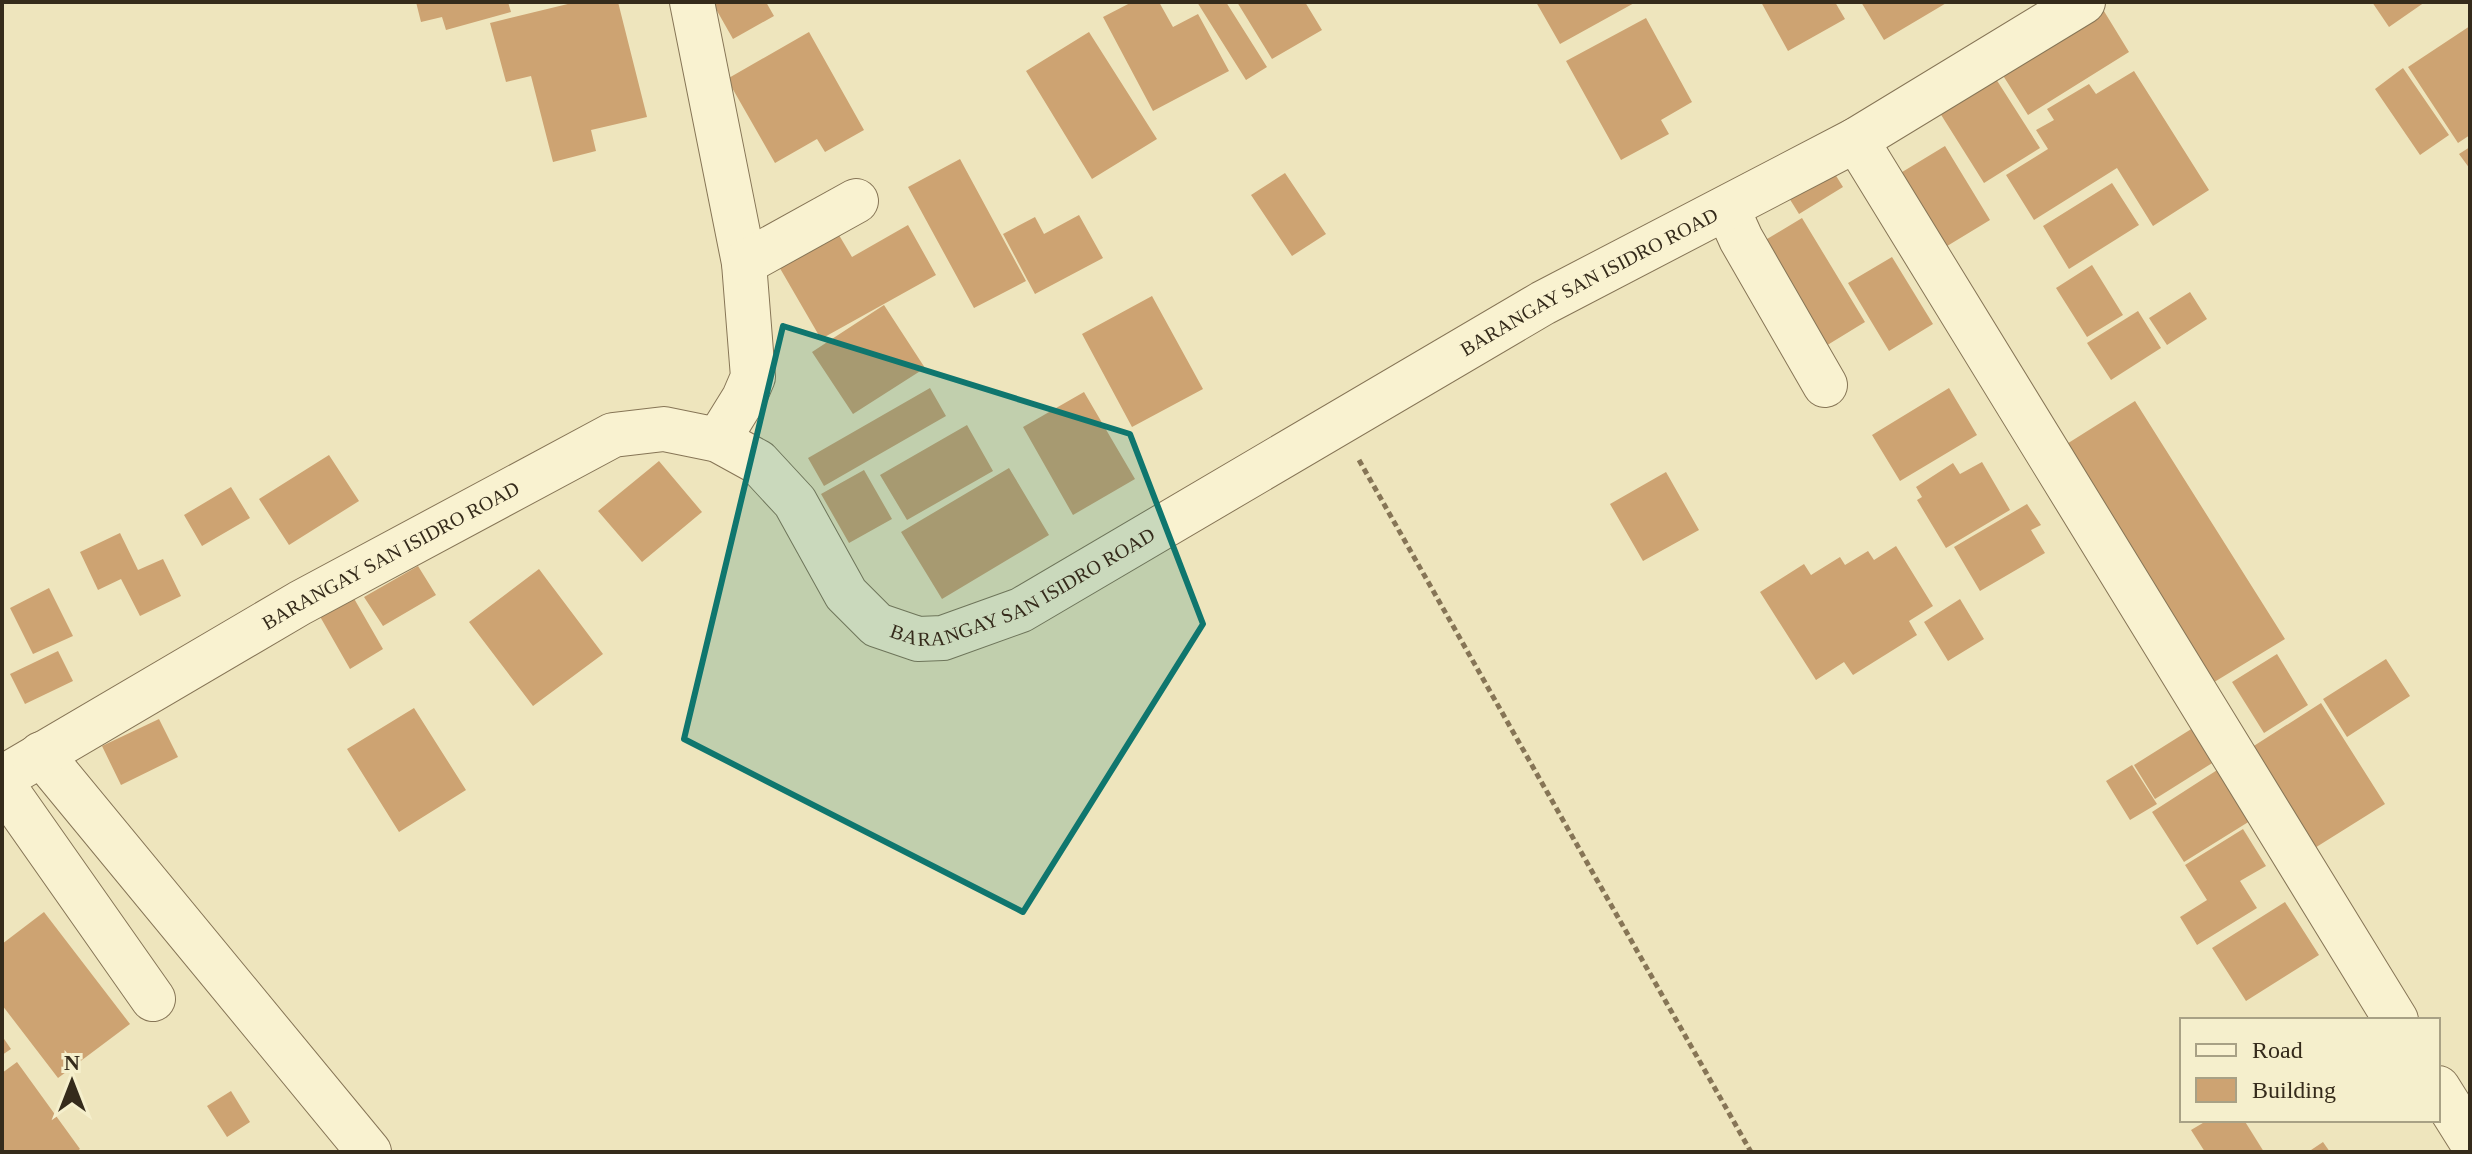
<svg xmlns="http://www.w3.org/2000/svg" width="2472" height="1154" viewBox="0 0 2472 1154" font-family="Georgia,serif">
<rect width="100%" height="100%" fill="#eee5bd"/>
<path fill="#cda372" d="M416 2H508L511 12 446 30 442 17 421 22Z
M576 2H618L647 117 591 130 596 151 553 162 531 76 506 82 490 23Z
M712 2H766L774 16 733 39Z
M1132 2H1159L1173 27 1198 14 1229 71 1153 111 1103 17Z
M1197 2H1226L1267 67 1246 80Z
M1237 2H1305L1322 30 1272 59Z
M1536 2H1636L1560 44Z
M1761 2H1835L1845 19 1788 51Z
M1861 2H1948L1884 40Z
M2372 2H2425L2389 27Z
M2099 3 2129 52 2028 115 1997 66Z
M1646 18 1692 102 1661 120 1669 134 1621 160 1566 61Z
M2470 26V135L2458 143 2408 67Z
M809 32 864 130 825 152 817 139 775 163 727 79Z
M1089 32 1157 139 1092 179 1026 71Z
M1989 68 2040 148 1984 183 1933 102Z
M2403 68 2449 135 2420 155 2375 89Z
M2134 71 2209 190 2153 226 2117 168 2034 220 2006 175 2048 149 2036 130 2054 120 2047 109 2089 84 2096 94Z
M1945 146 1990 220 1934 254 1889 180Z
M2470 147V169L2459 154Z
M1825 158 1843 187 1799 214 1781 185Z
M960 159 1026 281 974 308 908 187Z
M1285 173 1326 234 1292 256 1251 195Z
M2112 183 2139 225 2069 269 2043 226Z
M1079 215 1103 258 1035 294 1003 234 1035 217 1044 234Z
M1802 218 1865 322 1816 352 1752 248Z
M833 225 852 257 908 225 936 275 821 339 774 258Z
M1892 257 1933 324 1889 351 1848 283Z
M2092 265 2123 315 2087 337 2056 288Z
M2190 292 2207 319 2167 345 2149 318Z
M1152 296 1203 389 1132 427 1082 334Z
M884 305 925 368 853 414 812 352Z
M2138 311 2161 348 2111 380 2087 343Z
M930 388 946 416 824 486 808 458Z
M1949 388 1977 435 1900 481 1872 435Z
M1084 392 1135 479 1073 515 1023 427Z
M2135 401 2285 639 2211 684 2062 447Z
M967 425 993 471 907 520 880 475Z
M329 455 359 501 289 545 259 499Z
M659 461 702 512 642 562 598 511Z
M1982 462 2010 510 1946 548 1917 500 1922 497 1916 487 1953 463 1960 474Z
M1009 468 1049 535 942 599 901 532Z
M864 470 892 519 849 543 821 494Z
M1666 472 1699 530 1643 561 1610 504Z
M231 487 250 518 202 546 184 515Z
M2027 504 2041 525 2031 530 2045 553 1980 591 1954 547Z
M120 533 138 570 163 559 181 596 140 616 121 579 98 590 80 552Z
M1896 546 1933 606 1909 621 1917 635 1853 675 1844 662 1816 680 1760 592 1804 564 1811 575 1840 557 1845 565 1868 551 1874 560Z
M418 566 436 595 383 626 364 597Z
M539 569 603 654 533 706 469 622Z
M49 588 73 636 33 654 10 608Z
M352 595 383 649 350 669 318 613Z
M1960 599 1984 639 1948 661 1924 622Z
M58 651 73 681 25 704 10 674Z
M2277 654 2308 705 2264 733 2232 682Z
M2386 659 2410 696 2347 737 2323 699Z
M2321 703 2385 804 2310 851 2246 751Z
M414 708 466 790 399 832 347 749Z
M159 719 178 757 121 785 102 746Z
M2204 721 2225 755 2155 799 2134 765Z
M2132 765 2157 804 2130 820 2106 781Z
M2225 765 2258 816 2184 862 2152 812Z
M2243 829 2266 866 2240 881 2257 908 2197 945 2180 917 2207 900 2185 865Z
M2285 902 2319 955 2246 1001 2212 948Z
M44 912 130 1024 58 1078 2 1005V944Z
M2 1036 11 1049 2 1055Z
M17 1062 80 1149 76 1152H2V1073Z
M231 1091 250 1122 227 1137 207 1106Z
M2208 1120H2244L2264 1152H2205L2191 1130Z
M2323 1142 2330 1152H2308Z"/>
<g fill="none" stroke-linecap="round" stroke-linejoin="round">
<g stroke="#867556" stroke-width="46">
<g id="minor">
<path d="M692 2 744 263 753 377 744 398 718 440"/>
<path d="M1856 140 2396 1020"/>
<path d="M1727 208 1741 239 1825 385"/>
<path d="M744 263 856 201"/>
<path d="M41 754 369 1152"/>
<path id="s1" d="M2 778 300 603 613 435 664 429 718 440 758 462 795 502 846 594 877 625 918 639 943 638 1021 610 1543 303 1856 140 2083 2"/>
<path d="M2 784 153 999"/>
<path d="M2438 1088 2470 1139"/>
</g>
</g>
<path stroke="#867556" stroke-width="5" stroke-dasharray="6 4" stroke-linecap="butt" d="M1359 460 1751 1152"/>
<use href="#minor" stroke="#f9f2d0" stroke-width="44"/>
</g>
<path fill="#0f766e" fill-opacity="0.2" stroke="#0f766e" stroke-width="6" stroke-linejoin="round" d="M783 326 1130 434 1203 624 1023 912 684 739Z"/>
<g text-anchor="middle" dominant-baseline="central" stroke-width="6" stroke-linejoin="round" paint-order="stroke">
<g font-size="20" fill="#352b1b" stroke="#f5efcc">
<text stroke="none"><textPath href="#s1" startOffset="1864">BARANGAY SAN ISIDRO ROAD</textPath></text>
<text stroke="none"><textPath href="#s1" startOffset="448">BARANGAY SAN ISIDRO ROAD</textPath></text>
<text stroke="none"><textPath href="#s1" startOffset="1216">BARANGAY SAN ISIDRO ROAD</textPath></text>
</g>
</g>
<rect width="2472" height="1154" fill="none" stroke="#352b1b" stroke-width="8"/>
<rect x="2180" y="1018" width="260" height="104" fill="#f5efcc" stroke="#a8a185" stroke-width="2"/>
<rect x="2196" y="1044" width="40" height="12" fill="#f9f2d0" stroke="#a8a185" stroke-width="2"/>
<text x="2252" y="1058" font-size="24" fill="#352b1b">Road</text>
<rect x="2196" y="1078" width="40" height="24" fill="#cda372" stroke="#a8a185" stroke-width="2"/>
<text x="2252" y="1098" font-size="24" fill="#352b1b">Building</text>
<g transform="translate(72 1082)" stroke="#f5efcc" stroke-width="6" paint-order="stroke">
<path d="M0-6L14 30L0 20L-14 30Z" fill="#352b1b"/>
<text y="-12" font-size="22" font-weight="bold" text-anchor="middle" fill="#352b1b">N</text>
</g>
</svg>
